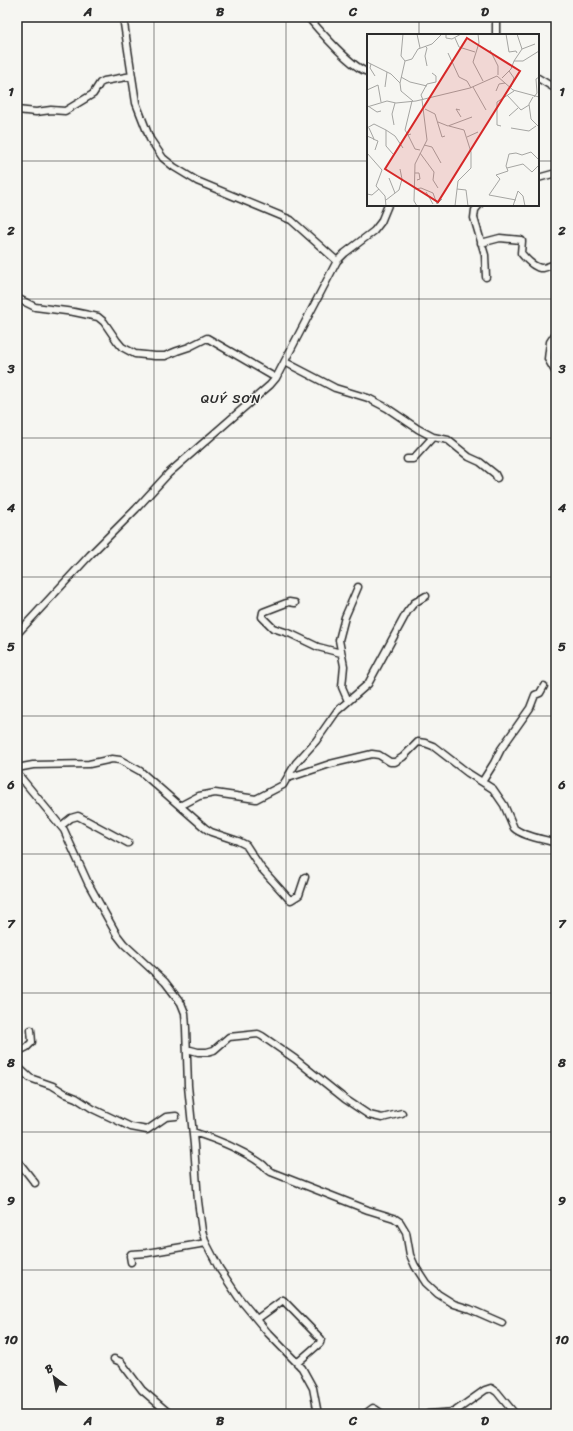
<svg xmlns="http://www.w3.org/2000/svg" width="573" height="1431" viewBox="0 0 573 1431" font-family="Sriracha,sans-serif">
<rect width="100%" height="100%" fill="#f6f6f2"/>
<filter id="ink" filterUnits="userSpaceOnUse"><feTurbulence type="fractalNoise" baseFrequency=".025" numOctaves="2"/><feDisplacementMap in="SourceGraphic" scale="8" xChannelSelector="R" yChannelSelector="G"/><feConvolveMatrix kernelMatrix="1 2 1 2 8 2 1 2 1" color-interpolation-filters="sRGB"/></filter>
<g filter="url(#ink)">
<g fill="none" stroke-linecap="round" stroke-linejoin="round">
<g stroke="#2b2b2b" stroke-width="9">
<path id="minor" d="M123 17 136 103 150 139 163 158 174 167 197 181 291 220 337 261
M308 17C319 30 353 69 368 72
M496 17V35
M538 78 556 89
M17 110 36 112 51 110 65 111 93 94 100 83 104 81 132 76
M538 178 556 173
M479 205 475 210 474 218 485 255 486 277
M481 243 500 238 521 240 522 241 521 253C526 259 535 269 543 268 549 267 551 264 556 265
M17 298 35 307 74 312 98 317 104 322 117 341 122 347 135 354 155 356H165L177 351 189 347 207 338 276 378
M556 333 550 342 548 359 556 373
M285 362 335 388 368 398 387 408 418 429 433 437 448 440 469 457 480 462 495 474 497 478
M407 459H413L433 437
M295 603 289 602 263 612 262 617 273 628 291 634 318 647 341 653
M17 634 90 555 136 509 169 473 270 385 276 378 337 261 345 253 374 231 381 222 388 205
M348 701 342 687 344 666 339 640 345 617 358 587
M17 768 33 765 89 764 112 759 120 760 140 771 205 828 211 832 238 841 246 845 261 868 289 899 291 900 299 895 305 877
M17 773 64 830 88 883 117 935 124 944 165 982 181 1003 185 1013 186 1028 188 1086 194 1145 198 1201 202 1231 206 1243 219 1268 239 1298 268 1333 302 1368 313 1388 318 1414
M288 778 330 764 372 754 379 755 390 762H395L403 757 418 742 425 743 433 746 468 773 493 789 504 805 514 828C522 836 544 839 556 843
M482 782 494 763 501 749 530 708 535 695 540 693 544 686
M180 806 199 796 215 793 256 799 283 785 296 763 316 741 337 711 368 684 407 612 414 603 426 596
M61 826 71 818 78 816 128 843
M187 1049 198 1052H207L214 1050 229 1037 258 1034 262 1036 295 1059 345 1099 369 1115 382 1118 402 1113
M17 1052 27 1047 32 1042 31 1030
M17 1066 30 1078 53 1086 66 1094 76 1098 93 1109 131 1127 147 1130 166 1117 176 1116
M193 1132C216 1139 242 1150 262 1164 265 1166 267 1170 271 1172L368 1210 394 1218 400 1222 406 1232 410 1255 415 1266 426 1283 438 1294 454 1304 470 1309 502 1323
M17 1162 21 1165 35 1183
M131 1262 130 1256 131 1254 147 1253 206 1243
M257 1319 283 1300 321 1339 320 1343 297 1363
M114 1359 121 1362 142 1390 170 1414
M365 1414 373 1408 375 1409 382 1414
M428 1414 454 1412 485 1390 491 1388 497 1392 515 1414"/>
</g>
<use href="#minor" stroke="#f6f6f2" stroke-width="6"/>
</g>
</g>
<path fill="none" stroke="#2b2b2b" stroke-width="1" stroke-opacity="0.55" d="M154 17V1414M286 17V1414M419 17V35M17 161H368M538 161H556M419 205V1414M17 299H556M17 438H556M17 577H556M17 716H556M17 854H556M17 993H556M17 1132H556M17 1270H556"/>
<g text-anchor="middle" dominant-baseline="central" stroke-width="3" stroke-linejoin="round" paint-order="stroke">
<g font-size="13" letter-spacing="1" fill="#2b2b2b" stroke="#f6f6f2">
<text x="231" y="398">QUÝ SƠN</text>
</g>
</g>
<g transform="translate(367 34)">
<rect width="172" height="172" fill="#f6f6f2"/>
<path fill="none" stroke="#a5a5a2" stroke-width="1" d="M50 0 53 14M79 0V4L85 5 94 0M111 0 112 9 106 28 116 47M139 0 142 18 149 17 150 19M150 0 155 15M88 4 92 13 108 18M58 12 60 14 58 22 60 32M123 16 131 32V41M81 19 92 43 100 47 104 54M38 27 45 25 51 15 65 10 75 0M147 27 155 15 168 10M0 28 24 40 33 49 34 57 46 67M4 30 3 34 8 42M142 37 147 44 144 53M34 43 43 48 60 52M135 44 144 35 147 27H156L172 17M33 49 38 27 34 22 36 0M18 53 20 38M106 53 119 76M0 56 11 51 14 68M129 57 132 50 138 49M140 61 154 76 162 71M166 63 162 70 164 85 172 93M167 63 170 59 169 45 172 43M56 66 54 61 60 50 69 48V42L65 39M1 72 10 78 14 77M0 73 20 67 29 69 49 67 103 54 130 42 146 56 172 63M58 75 68 80 75 103 78 102M93 76 89 75 94 83M142 82 151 74M71 88 81 92 105 83M27 91 25 80 28 69M82 92 97 96 104 118V134L91 147 88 172M134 92 130 91V68L147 57M0 94 7 90 19 96V112L26 120M144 94 162 97 169 92M19 96 28 102 36 114M44 100 41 101 38 96 45 67M41 101 48 115 53 116M0 102 7 105 2 94M100 103 111 98M6 105 11 107 8 116M57 111 65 113 74 129M0 119 15 136 9 152 18 162 19 172M53 119 67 138 66 146 71 154M140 134 156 130 165 138 172 131M48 139H52L53 145 50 146M22 144 28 159M48 155 54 154 66 159 70 170 75 165M90 155 99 156 101 172M59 158 66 170M0 160 5 161 12 155M19 166 32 156 35 145 33 135M149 166 122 161 133 145 129 141 141 137 139 132 142 120 149 119 155 121 164 118 172 126M50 172 47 167 48 130 60 106 55 66M146 172 151 157 156 162 158 172"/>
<path fill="#d62828" fill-opacity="0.15" stroke="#d62828" stroke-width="2" d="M100 4 153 37 71 168 18 135Z"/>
<rect width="172" height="172" fill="none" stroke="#2b2b2b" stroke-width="2"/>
</g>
<rect width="573" height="1431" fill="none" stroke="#f6f6f2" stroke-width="44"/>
<g transform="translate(54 1377) rotate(328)" stroke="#f6f6f2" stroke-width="3" paint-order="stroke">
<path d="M0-3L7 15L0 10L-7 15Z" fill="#2b2b2b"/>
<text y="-6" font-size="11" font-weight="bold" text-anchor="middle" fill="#2b2b2b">B</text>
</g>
<rect x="22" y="22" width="529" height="1387" fill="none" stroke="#2b2b2b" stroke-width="1.5"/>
<g font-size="13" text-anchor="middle" font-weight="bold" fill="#2b2b2b">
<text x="88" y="16">A</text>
<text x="220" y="16">B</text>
<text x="353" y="16">C</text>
<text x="485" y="16">D</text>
<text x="11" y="96">1</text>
<text x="562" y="96">1</text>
<text x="11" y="235">2</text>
<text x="562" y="235">2</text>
<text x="11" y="373">3</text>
<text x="562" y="373">3</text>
<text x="11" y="512">4</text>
<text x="562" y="512">4</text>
<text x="11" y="651">5</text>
<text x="562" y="651">5</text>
<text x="11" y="789">6</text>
<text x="562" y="789">6</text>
<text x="11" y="928">7</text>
<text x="562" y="928">7</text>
<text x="11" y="1067">8</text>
<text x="562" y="1067">8</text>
<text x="11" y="1205">9</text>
<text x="562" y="1205">9</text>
<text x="11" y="1344">10</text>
<text x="562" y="1344">10</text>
<text x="88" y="1425">A</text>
<text x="220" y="1425">B</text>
<text x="353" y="1425">C</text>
<text x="485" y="1425">D</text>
</g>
</svg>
